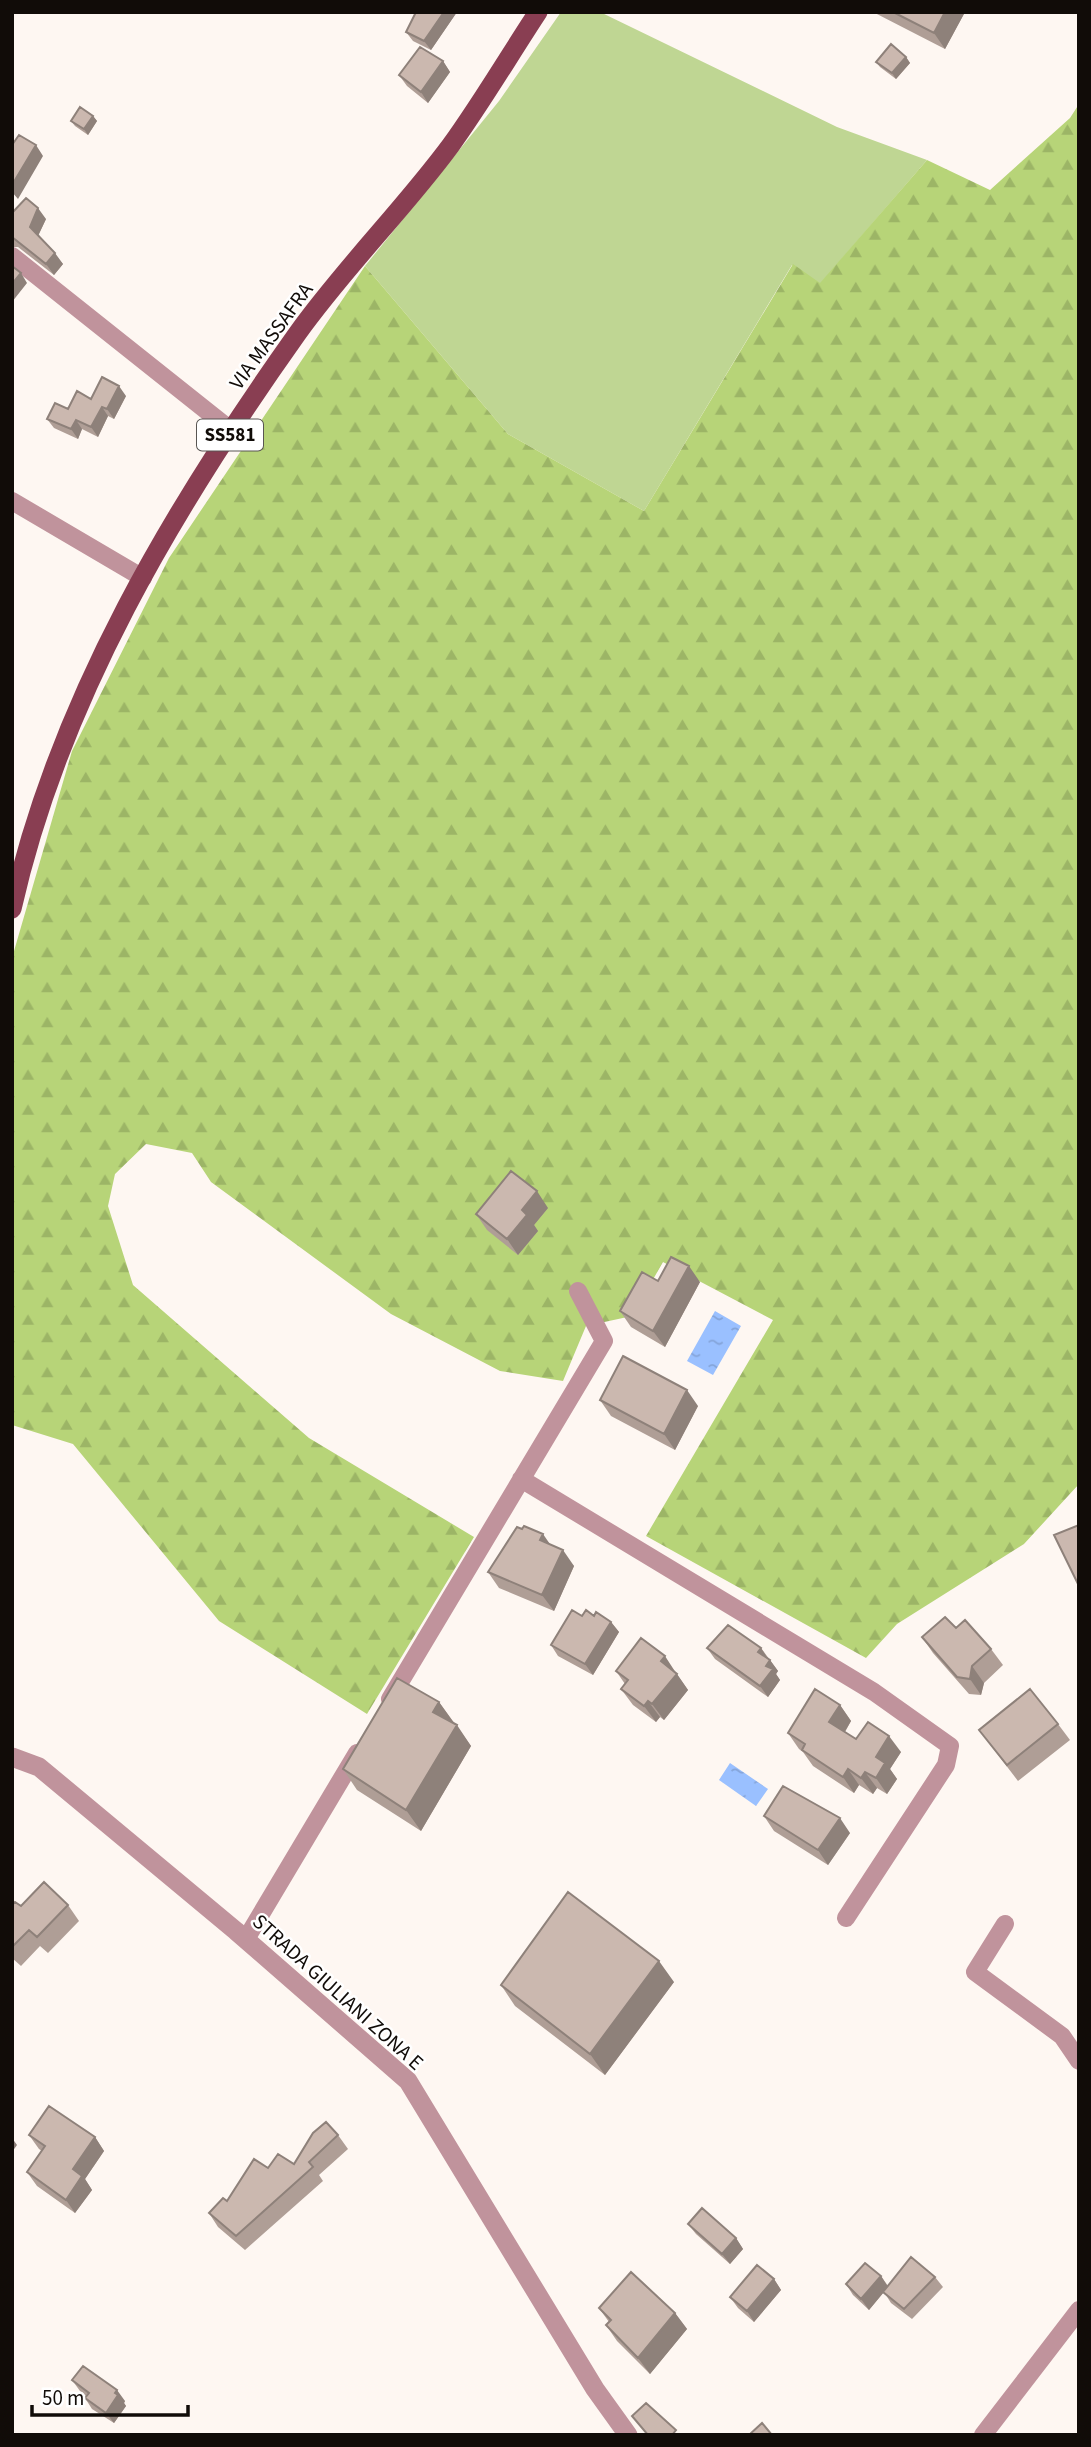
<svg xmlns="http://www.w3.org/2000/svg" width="1091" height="2447" viewBox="0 0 1091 2447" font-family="'Source Sans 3',sans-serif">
<defs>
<pattern id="forest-firs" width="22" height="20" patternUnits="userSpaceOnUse" patternTransform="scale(1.75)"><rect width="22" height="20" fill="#b7d478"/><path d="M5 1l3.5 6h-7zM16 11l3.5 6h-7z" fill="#9cb566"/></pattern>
<pattern id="water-ripples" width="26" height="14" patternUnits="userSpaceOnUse" patternTransform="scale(1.75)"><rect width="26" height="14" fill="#9ac0ff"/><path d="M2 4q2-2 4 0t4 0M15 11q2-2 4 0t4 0" fill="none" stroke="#84a4d9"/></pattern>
</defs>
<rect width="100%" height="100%" fill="#fef7f2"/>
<path fill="#bfd693" d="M561 12H600L837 127 927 160 820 284 792 265 644 511 508 434 365 266 499 101Z"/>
<path fill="url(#forest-firs)" d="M1079 104V1484L1024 1544 897 1624 866 1658 646 1536 773 1320 663 1262 632 1316 586 1326 563 1381 500 1371 391 1314 211 1182 192 1153 146 1144 115 1174 108 1206 133 1285 309 1438 474 1537 367 1714 219 1621 73 1444 12 1425V958L72 751 169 558 365 266 508 434 644 511 793 264 820 283 927 160 990 190 1070 118Z"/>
<path fill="url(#water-ripples)" d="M715 1311 741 1326 713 1375 687 1361Z
M730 1763 768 1789 756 1806 719 1780Z"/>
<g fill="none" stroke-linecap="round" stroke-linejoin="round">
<path stroke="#c0939c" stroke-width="18" d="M12 256 232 431
M12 501 143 578
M521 1479 874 1692 950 1746 946 1765 846 1918
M390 1699 604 1341 578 1291
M1005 1924 975 1972 1062 2036 1079 2061
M246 1939 357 1753
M983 2435 1079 2310"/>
<path stroke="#c0939c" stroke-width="19" d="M12 1757 39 1767 236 1931 408 2081 595 2389 628 2435"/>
<path stroke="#893e52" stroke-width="19" d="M12 909C59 699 174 507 297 334 344 268 403 210 451 145 482 102 509 56 538 12"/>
</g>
<path fill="#af9e96" d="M416 12H457L431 50 413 41 406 32Z
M873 12H965L945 49Z
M906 57 910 63 896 79 880 67 876 62Z
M443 61 450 72 428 103 407 86 399 75Z
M93 116 97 121 88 135 75 126 71 121Z
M12 213 46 219 38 236 63 264 54 275 18 247H12Z
M126 396 114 419 108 416 98 437 82 429 78 439 54 428 47 419 91 399Z
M548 1208 534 1225 538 1231 518 1255 487 1230 476 1214Z
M658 1281 700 1282 665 1347 631 1327 620 1311Z
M600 1400 698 1406 675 1450 611 1416Z
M550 1544 574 1566 554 1611 499 1588 488 1572Z
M582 1616H594L611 1622 619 1632 593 1675 558 1656 551 1645Z
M956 1628 991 1649 1003 1665 984 1683 981 1695 969 1694 933 1653 922 1637Z
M707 1648H761L778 1671 776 1674 780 1680 768 1697 715 1659Z
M616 1671 676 1673 688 1690 664 1720 660 1717 656 1722 633 1705 621 1689 625 1684Z
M439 1702 471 1746 421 1831 357 1790 343 1769Z
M840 1705 851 1721 845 1732 856 1739 901 1752 890 1769 897 1779 887 1794 877 1788 873 1794 859 1785 854 1793 813 1766 803 1752 799 1749 788 1733Z
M1058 1724 1070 1740 1018 1781 979 1730Z
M764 1816 850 1833 828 1865 774 1831Z
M12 1905 21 1906 68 1905 79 1921 48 1953 40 1946 21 1966 12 1958Z
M674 1982 605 2075 515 2006 501 1985Z
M29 2135 95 2137 104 2151 85 2179 92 2190 75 2213 37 2186 27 2172 42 2151 39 2149Z
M338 2135 348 2149 319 2175 323 2181 245 2250 218 2227 209 2213 227 2201 268 2168 294 2164Z
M688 2224 736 2238 743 2249 730 2264 696 2234Z
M881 2276 888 2286 935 2277 943 2287 912 2319 891 2303 884 2292 869 2310 853 2295 846 2284Z
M774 2279 781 2290 754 2322 738 2308 730 2297Z
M599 2308 675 2313 687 2329 650 2374 617 2341 606 2325 609 2322Z
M72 2380 125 2401 124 2403 126 2406 114 2423 92 2409 85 2398 86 2396 80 2391Z"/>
<path fill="#8e817a" d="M444 12H457L431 50 424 41Z
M945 12H965L945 49 934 33Z
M906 57 910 63 896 79 892 73Z
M443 61 450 72 428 103 421 92Z
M93 116 97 121 88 135 84 129Z
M36 145 43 156 18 199 12 192V185Z
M38 208 46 219 37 238 30 227Z
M55 253 63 264 54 275 46 264Z
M21 273 27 283 12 302V284Z
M119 386 126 396 114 419 107 409Z
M102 407 108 416 98 437 91 427Z
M76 420 82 429 78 439 71 429Z
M537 1191 548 1208 534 1225 538 1231 518 1255 507 1239 522 1210Z
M689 1266 700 1282 665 1347 653 1331Z
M687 1390 698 1406 675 1450 664 1434Z
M543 1534 554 1550 540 1540Z
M563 1550 574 1566 554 1611 542 1595Z
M611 1622 619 1632 593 1675 585 1664Z
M761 1648 768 1659 758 1652Z
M665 1656 676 1673 661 1661Z
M770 1660 778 1671 776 1674 780 1680 768 1697 760 1686 766 1666Z
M972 1666 984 1683 981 1695 970 1679Z
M677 1674 688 1690 664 1720 652 1704Z
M648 1701 660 1717 656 1722 644 1706Z
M439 1702 454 1723 433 1712Z
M840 1705 851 1721 841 1738 829 1722Z
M457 1725 471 1746 421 1831 406 1810Z
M889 1736 901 1752 890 1769 897 1779 887 1794 876 1778V1757Z
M848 1769 859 1785 854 1793 843 1777Z
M865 1772 877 1788 873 1794 861 1778Z
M840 1818 850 1833 828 1865 818 1850Z
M659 1961 674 1982 605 2075 590 2054Z
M95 2137 104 2151 85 2179 92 2190 75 2213 66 2200 73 2169Z
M12 2138 17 2145 12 2152Z
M736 2238 743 2249 730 2264 722 2254Z
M881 2276 888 2287 869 2310 861 2299Z
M774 2279 781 2290 754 2322 747 2311Z
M675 2313 687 2329 650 2374 638 2358Z
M117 2390 125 2401 124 2403 126 2406 114 2423 106 2413Z"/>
<path fill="#cbb8af" stroke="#8e817a" stroke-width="2" d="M416 12H444L424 41 406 32Z
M893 12H945L934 33Z
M891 44 906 57 892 73 876 62Z
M420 47 443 61 421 92 399 75Z
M80 107 93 116 84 129 71 121Z
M19 135 36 145 12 185V145Z
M26 198 38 208 30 227 55 253 46 264 12 237V213Z
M12 266 21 273 12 284Z
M102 377 119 386 107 409 102 407 91 427 76 420 71 429 47 419 55 403 68 409 77 391 91 399Z
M511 1171 537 1191 522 1210 527 1215 507 1239 476 1214Z
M671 1257 689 1266 653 1331 620 1311 642 1272 658 1281Z
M623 1356 687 1390 664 1434 600 1400Z
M1079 1525V1586L1054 1535Z
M524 1526 543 1534 540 1540 563 1550 542 1595 488 1572 517 1527 522 1529Z
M572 1610 582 1616 586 1610 594 1616 596 1612 611 1622 585 1664 551 1645Z
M945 1617 956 1628 965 1620 991 1649 972 1666 970 1679 957 1677 922 1637Z
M728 1625 761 1648 758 1652 770 1660 766 1666 773 1669 760 1686 707 1648Z
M641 1638 665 1656 661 1661 677 1674 652 1704 648 1701 644 1706 621 1689 628 1680 616 1671Z
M397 1678 439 1702 433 1712 457 1725 406 1810 343 1769Z
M815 1689 840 1705 829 1722 856 1739 868 1722 889 1736 876 1757 885 1763 876 1778 865 1772 861 1778 848 1769 843 1777 802 1750 805 1744 788 1733Z
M1030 1689 1058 1724 1007 1765 979 1730Z
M783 1786 840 1818 818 1850 764 1816Z
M44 1882 68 1905 37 1937 29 1930 12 1947V1905L15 1902 21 1906Z
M568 1892 659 1961 590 2054 501 1985Z
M49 2106 95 2137 73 2169 82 2176 66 2200 27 2172 45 2146 29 2135Z
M326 2122 338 2135 309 2162 313 2167 236 2236 209 2213 223 2198 227 2201 254 2159 268 2168 278 2154 294 2164 313 2133Z
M702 2208 736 2238 722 2254 688 2224Z
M911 2257 935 2277 904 2309 883 2292Z
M865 2263 881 2276 861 2299 846 2284Z
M757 2265 774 2279 747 2311 730 2297Z
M631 2272 675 2313 638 2358 606 2325 611 2320 599 2308Z
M83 2366 117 2390 115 2393 118 2395 106 2413 85 2398 89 2393 72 2380Z
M646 2403 676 2430 672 2435H648L632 2416Z
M762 2423 772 2435H749Z"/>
<g text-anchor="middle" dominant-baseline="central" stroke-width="5" stroke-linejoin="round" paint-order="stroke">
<rect fill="#fff" stroke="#585552" stroke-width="2" x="197" y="419.5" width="66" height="31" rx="5"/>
<g font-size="19" font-weight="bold" fill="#110c08">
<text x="230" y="435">SS581</text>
</g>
<g font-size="21" fill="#110c08" stroke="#fff">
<text transform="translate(271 336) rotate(-54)">VIA MASSAFRA</text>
<text transform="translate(338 1992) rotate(42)">STRADA GIULIANI ZONA E</text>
</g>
</g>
<rect width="1091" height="2447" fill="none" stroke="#110c08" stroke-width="28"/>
<path d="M32 2405v10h156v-10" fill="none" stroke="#110c08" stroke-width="3.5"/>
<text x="42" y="2405" font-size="21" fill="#110c08" stroke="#ffffff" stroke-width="5" paint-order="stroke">50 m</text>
</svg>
